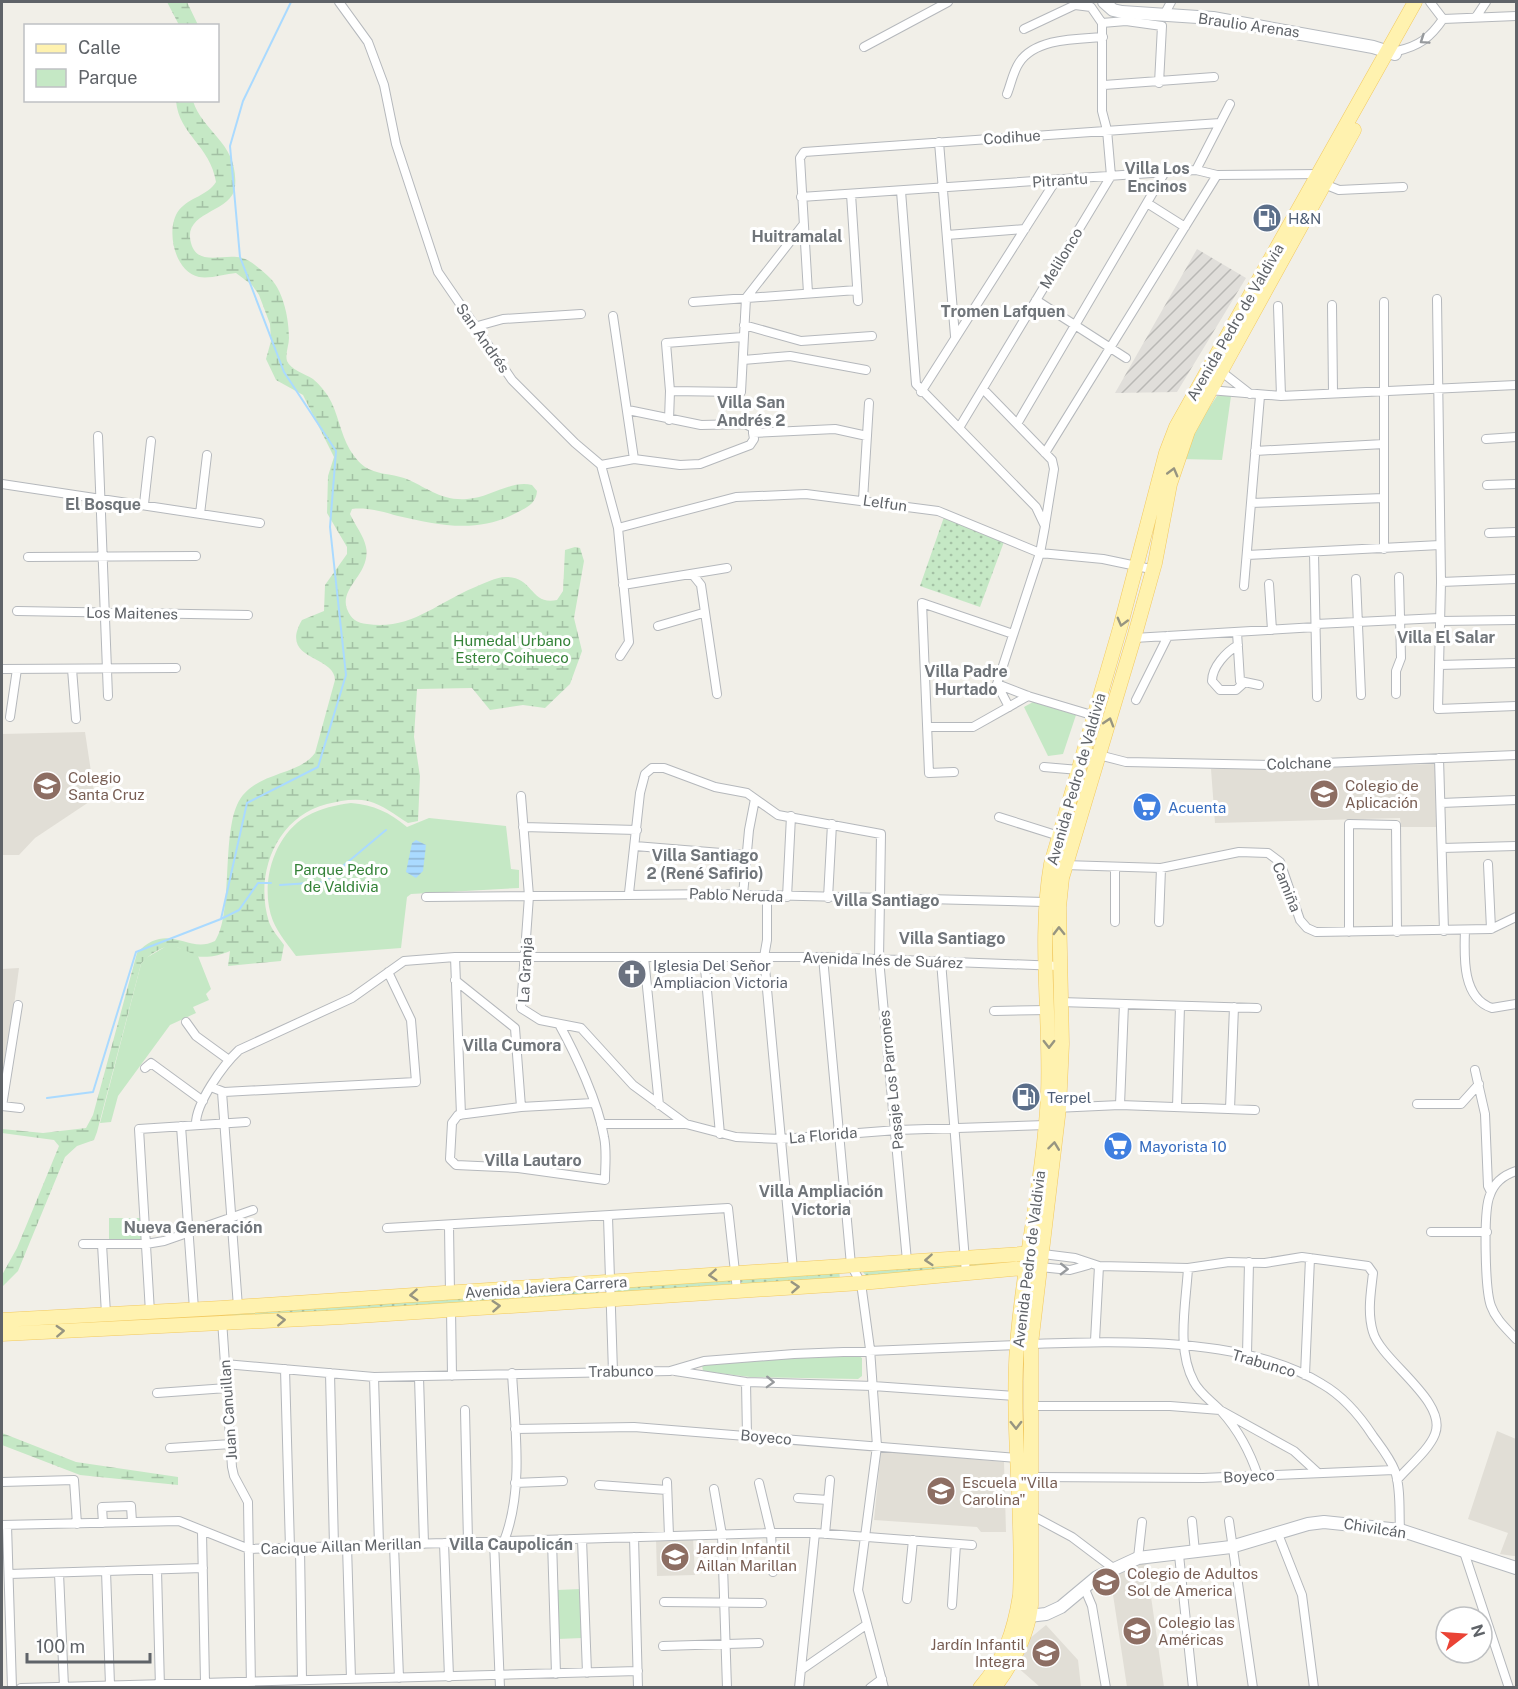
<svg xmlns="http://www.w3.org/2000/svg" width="1518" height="1689" viewBox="0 0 1518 1689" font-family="'Public Sans',sans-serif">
<defs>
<pattern id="industrial-furrows" width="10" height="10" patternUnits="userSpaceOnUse" patternTransform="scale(1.5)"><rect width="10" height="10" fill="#e0deda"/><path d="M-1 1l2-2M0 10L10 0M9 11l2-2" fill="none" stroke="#b9b8b5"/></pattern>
<pattern id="grass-dots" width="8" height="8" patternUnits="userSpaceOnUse" patternTransform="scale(1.5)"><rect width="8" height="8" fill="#c5e8c5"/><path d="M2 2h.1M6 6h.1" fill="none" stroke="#a3c0a4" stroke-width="1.8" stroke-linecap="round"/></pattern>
<pattern id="wetland-marsh" width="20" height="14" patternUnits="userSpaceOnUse" patternTransform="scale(1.5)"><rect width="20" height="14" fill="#c5e8c5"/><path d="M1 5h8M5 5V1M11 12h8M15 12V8" fill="none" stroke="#a3c0a4"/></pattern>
<pattern id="water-rules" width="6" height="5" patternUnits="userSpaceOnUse" patternTransform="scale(1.5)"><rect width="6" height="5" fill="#aadaff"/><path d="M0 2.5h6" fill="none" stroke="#8eb4d2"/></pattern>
</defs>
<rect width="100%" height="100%" fill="#f1efe8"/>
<path fill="url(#industrial-furrows)" d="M1197 249 1246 278 1177 392 1115 393Z"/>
<path fill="#e1ded6" d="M85 732 95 798 35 838 19 855H2V734Z
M1435 764 1436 827H1401L1400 818 1215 823 1211 769Z
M19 968 2 1094V969Z
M1497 1431 1516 1439V1556H1513L1500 1554 1508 1533 1468 1519Z
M881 1451 1004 1462 1006 1532H981L977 1527 874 1520Z
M693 1537 695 1575 657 1576 656 1538Z
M1146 1562 1164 1687H1127L1110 1575Z
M1046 1625 1078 1660 1081 1687H1040L1016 1666 1029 1639Z"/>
<path fill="url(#grass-dots)" d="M944 517 1005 539 980 607 920 586Z
M1017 1256 1018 1265 867 1277 859 1267Z
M839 1270 840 1279 741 1284 740 1275Z
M731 1276 732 1284 614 1293V1285Z
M598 1287 599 1295 226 1320V1312Z"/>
<path fill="url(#wetland-marsh)" d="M167 2H187L198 25H179Z
M176 101H193C203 133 239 143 235 187 232 213 182 211 191 243 197 267 224 253 242 258 251 260 264 272 271 279 284 293 289 320 289 338 289 345 285 354 287 361 290 369 305 374 313 379 318 383 324 390 328 396 338 412 340 433 350 450 354 456 359 463 365 467 375 474 392 474 404 478 427 487 440 501 467 499 490 498 510 480 532 485L537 491C536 504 526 508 516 513 478 534 437 525 398 516 383 512 368 507 352 509L350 514C355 525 364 536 366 547 371 574 339 587 347 609 351 619 357 623 367 624 409 631 437 603 473 588 482 584 498 576 507 577 533 577 531 606 557 600L563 591 565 550 575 547 580 548 584 561 574 618 582 651 570 684 545 708 523 705 490 710 472 688 417 689 414 737 420 776 418 821 408 823C395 815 383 805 368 801 354 798 340 801 327 804 276 817 254 874 269 922 272 930 279 938 284 945L281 961 228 966 230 951C219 956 203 959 191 955 186 954 183 950 179 948 166 942 149 954 141 964L97 1132 94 1140 77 1146 65 1157 18 1271 2 1287V1275L17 1248 59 1146 54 1140 2 1133V1129L43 1133 86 1128 93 1115 137 953C168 920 188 955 215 941 233 915 222 839 237 805 252 771 298 777 315 753L335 680C335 655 278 661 302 620L324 611 325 585 347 554V547L327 513 328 476 334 457 303 395 276 380 266 359 271 341 270 324 259 295 252 285 236 273C225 274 210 279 199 277 174 272 165 228 179 210 190 197 207 196 216 182 210 145 179 135 176 101Z
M2 1433 76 1462 178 1477V1485L80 1475 2 1445Z"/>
<path fill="#c5e8c5" d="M1217 396H1231L1222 460 1182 459 1194 430Z
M1033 702 1076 715 1063 754 1048 756 1024 707Z
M351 803C374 805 389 812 407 827L429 818 506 826 511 869 519 870V888L411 894 407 897 401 948 296 956C288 945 278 933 273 921 259 886 273 835 307 816 321 808 336 805 351 803Z
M170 944 198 956 211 989 206 994 209 1000 193 1007 196 1013 170 1025 118 1096 111 1122 100 1123 141 964 146 958Z
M109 1218H142L143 1239 109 1240Z
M855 1353 862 1358V1376L858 1379 750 1377 703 1371 702 1365Z
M581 1589 582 1638 558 1639 557 1590Z"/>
<path fill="url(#water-rules)" d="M416 840 426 845 423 871 416 878 406 872 412 843Z"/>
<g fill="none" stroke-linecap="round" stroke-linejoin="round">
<path stroke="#aadaff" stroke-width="2" d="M324 882 386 830
M280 885 324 882 346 886
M221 919 239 910 258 883H271
M47 1098 93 1092 136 952 221 919 247 803 318 767 346 675 330 527 336 451 284 372 240 257 230 146 243 101 291 2"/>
<g stroke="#b5b8bc" stroke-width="10">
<path id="street" d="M339 2 368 42 384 85 396 144 438 272 512 380 575 443 601 465 618 528 629 642 620 656
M1430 2 1443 19
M1164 15 1171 2
M1476 17 1486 2
M1443 19 1516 16
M1102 23 1126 21 1162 26 1159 83
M864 47 948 2
M1397 51C1419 46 1430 38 1443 19
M1104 85 1214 77
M1007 94C1011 84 1013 72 1019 63 1035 38 1077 39 1103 37
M939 142 955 336
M1196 170 1230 104
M1324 184 1339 190 1403 187
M901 191 916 384 1036 507 1045 526 1040 553 997 684
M851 194 858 301
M801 197 1196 170 1217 175 1319 174
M1147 203 1185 227
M947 235 1025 229
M808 293 800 158 804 152 1220 123
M1437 299 1441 582 1438 709 1516 706
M1036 300 1126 358
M693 302 857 290
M1332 305 1333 393
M1278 306 1281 396
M744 325 801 341 872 336
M474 327 503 319 581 314
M743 360 790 356 866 370
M1218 369 1250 394
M983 389 1052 460 1054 469 1045 525
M1209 390 1281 396 1516 385
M670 391 666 343 743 337
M921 392 1056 180
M628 410 701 425 745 424 753 428V433L835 429 867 436
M669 420 670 391 741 392 746 298 803 225
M1017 424 1165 172
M959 428 1111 176 1107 130 1102 111V23L1091 7 1075 5 1024 29
M98 436 108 696
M1486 439 1516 437
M1255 451 1384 444
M1045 453 1217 175
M634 459 680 465 700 464 750 445 754 439 753 433
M601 465 634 459 613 316
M2 484 260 523
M1487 485 1516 484
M863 500 869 403
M1251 503 1384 498
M144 504 151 441
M200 514 207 455
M618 528 736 497 806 494 938 511 1040 553 1103 559 1146 568
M1489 533 1516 532
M1384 549V302
M1314 553 1317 697
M1247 555 1440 545
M28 557 196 556
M693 575 701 585 717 694
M1356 579 1361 695
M1441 582 1516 579
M1269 584 1272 630
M623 585 727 568
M1244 586 1260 396
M17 611 248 615
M1440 621 1516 620
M1316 624 1440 618
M658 626 703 613
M1237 632 1240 681 1259 685
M1134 638 1316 627
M1238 645C1226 652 1212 667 1212 681L1220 690H1236L1245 682
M1439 665 1516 663
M2 669 176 668
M72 669 76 719
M997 684 1028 696 1095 716
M997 684 1009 707
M1396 694V671L1401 658 1399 577
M1136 700 1168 636
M10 717 17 669
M929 727H973L1028 696
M1083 751 1126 762 1276 765 1516 755
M1439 758 1444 931
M1044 767 1079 770
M954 772 929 773 922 603 1013 634
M521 796 529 896 521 1008 540 1020 581 1028 633 1085 686 1124
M1441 803 1516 800
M999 817 1059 836
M523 827 637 830
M635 846 746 855
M1442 848 1516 846
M1488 864 1491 929
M1064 865 1161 868 1239 852 1268 853 1280 862 1300 920 1307 928 1316 932 1491 929 1516 917
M629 893 640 793 645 774 652 768H664L715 787 747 793 778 815 881 834 879 959 907 1261
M743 895 749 830 755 799
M767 896V940L764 957 793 1269
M426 897 722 894 1045 902
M787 897 791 816
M828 898 832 824
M1115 922V867
M1159 922 1161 868
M1465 930C1464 957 1462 998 1492 1008L1516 1004
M1349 932V824L1396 825 1397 932
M455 957 461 1115
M644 957 659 1105
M704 957 720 1134
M823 957 851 1265 861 1283 870 1349 877 1446 858 1590 884 1688
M941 961 966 1273
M455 980 515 1028 521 1107
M1060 1002 1257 1008
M994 1011 1049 1010
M186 1022 196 1036 229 1060
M559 1024C576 1055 598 1102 604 1137 607 1151 605 1166 605 1180L518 1168 456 1165 450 1159 452 1123 458 1115 521 1107 593 1103
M145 1068 151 1063 203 1101
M1475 1070 1485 1114 1488 1186 1491 1192
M211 1087 224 1092 416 1082 411 1020 388 972
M222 1092 238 1307
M1417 1104H1461L1479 1084
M1120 1105 1124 1004
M2 1106 18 1005
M2 1106 20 1108
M1177 1107 1180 1006
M1055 1108 1120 1105 1255 1110
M1230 1109 1234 1007
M601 1124H686L736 1137 781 1139 897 1130 1046 1125
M196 1125C195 1104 223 1065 239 1050L352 998 404 961 455 957H823L1059 966
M181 1126 194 1309
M1516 1171C1504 1175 1494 1183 1490 1195 1483 1210 1485 1290 1491 1306 1496 1320 1507 1329 1516 1339
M608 1217 613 1372
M449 1226 450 1293
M387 1228 728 1208 737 1290
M1431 1232H1487
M83 1244H146L164 1241 253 1210
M102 1244 106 1314
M1043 1254 1075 1258 1099 1266 1188 1268 1229 1262 1265 1263 1302 1257 1368 1266 1373 1273C1371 1292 1367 1312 1373 1332 1381 1361 1448 1401 1435 1434 1429 1450 1408 1467 1397 1480
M1040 1267 1070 1270 1088 1265
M1188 1268C1186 1304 1176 1349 1194 1382 1200 1394 1213 1402 1222 1412 1239 1431 1250 1452 1258 1476
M451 1309 452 1376
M150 1312 139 1129 246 1122
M222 1320 232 1467 234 1476 248 1502 251 1687
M1095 1341 1099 1266
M1031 1344C1117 1341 1246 1336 1322 1384 1343 1396 1360 1416 1373 1436 1381 1447 1390 1458 1395 1471 1401 1489 1399 1512 1400 1530
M1247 1355 1249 1262
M225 1364 374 1377 670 1371 704 1361 794 1354 1017 1345
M285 1369 290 1548
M675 1371 746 1382 873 1386 1015 1396
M330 1373 334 1547
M1305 1375 1310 1258
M374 1377 379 1545
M419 1377 424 1544
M746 1382 747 1436
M157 1393 227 1388
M1029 1406H1170L1220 1410 1294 1451 1318 1473
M465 1410 468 1542
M515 1429 634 1427 1017 1458
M170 1448 231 1444
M1031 1477 1203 1478 1394 1470
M2 1482 74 1480 77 1524
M667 1482 669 1536
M515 1483 563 1481
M759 1483 771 1533 773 1572
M599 1485 667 1490
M714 1489 722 1535 727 1688
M798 1498 828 1500
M1031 1515 1072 1537 1113 1568
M1192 1521 1195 1552
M1229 1521 1253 1688
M103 1523 102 1507 131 1506 132 1522
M2 1525 179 1521 249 1549 771 1533H815L972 1545
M7 1525 12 1688
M202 1532 205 1683
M825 1534 830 1480
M1278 1534 1302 1595 1314 1688
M634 1537 638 1688
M582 1539 587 1673
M552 1540 556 1674
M494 1541 500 1688
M504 1541C524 1490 515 1427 512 1373
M444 1543 449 1677
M394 1545 399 1678
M347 1546 351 1679
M300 1548 302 1680
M1463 1549 1509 1688
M1179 1555 1193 1688
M1138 1558 1142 1522
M157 1570 160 1688
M106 1571 110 1685
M59 1573 64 1687
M9 1574 203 1568
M1084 1587 1092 1606 1106 1688
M907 1599 913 1540
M664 1602 762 1603
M952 1605 956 1544
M663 1646 759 1643
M801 1670 866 1625
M21 1688 638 1671
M799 1688 815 1533
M870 1688 882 1679"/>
</g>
<g stroke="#b6babf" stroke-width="14">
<path id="secondary" d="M1104 2 1113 10 1122 12 1213 18 1373 47 1395 54
M1020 1617 1046 1614 1061 1607 1097 1577 1138 1558 1231 1547 1308 1524 1324 1522 1400 1530 1516 1568"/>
</g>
<g stroke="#f2c960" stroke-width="15">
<path id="primary" d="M2 1320 221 1308 1035 1253
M2 1334 342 1317 861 1283 1035 1267
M980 1688C1005 1659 1014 1632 1020 1595 1024 1512 1011 1429 1017 1346 1023 1262 1044 1179 1048 1094 1051 1018 1038 939 1051 864L1120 628 1166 453 1176 427 1415 2
M994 1688C1012 1664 1028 1635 1031 1605V1344L1059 1108 1062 1044 1059 907 1062 878 1134 638 1155 563 1170 484 1188 431 1354 130"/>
</g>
<use href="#street" stroke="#fff" stroke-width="8"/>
<use href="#secondary" stroke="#fff" stroke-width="12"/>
<use href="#primary" stroke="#fff2af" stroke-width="14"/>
</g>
<defs><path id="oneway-chevron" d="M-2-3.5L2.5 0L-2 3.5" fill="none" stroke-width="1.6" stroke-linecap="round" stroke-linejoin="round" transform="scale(1.5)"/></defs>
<g stroke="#979a9d">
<use href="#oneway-chevron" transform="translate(1424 40) rotate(146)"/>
<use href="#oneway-chevron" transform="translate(1064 1269) rotate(1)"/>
<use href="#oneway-chevron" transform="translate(770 1382) rotate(2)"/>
</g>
<g stroke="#979581">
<use href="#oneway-chevron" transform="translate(1173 472) rotate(-75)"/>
<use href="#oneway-chevron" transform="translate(1122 622) rotate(105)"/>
<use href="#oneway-chevron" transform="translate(1109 722) rotate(-73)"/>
<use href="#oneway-chevron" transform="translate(1059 931) rotate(-91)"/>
<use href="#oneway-chevron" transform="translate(1049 1044) rotate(90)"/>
<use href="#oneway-chevron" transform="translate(1054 1146) rotate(-83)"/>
<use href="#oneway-chevron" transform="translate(929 1260) rotate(176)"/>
<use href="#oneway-chevron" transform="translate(713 1275) rotate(176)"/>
<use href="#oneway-chevron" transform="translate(795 1287) rotate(-4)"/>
<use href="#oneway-chevron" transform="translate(414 1295) rotate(176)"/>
<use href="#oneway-chevron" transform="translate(496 1306) rotate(-4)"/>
<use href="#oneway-chevron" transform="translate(281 1320) rotate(-3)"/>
<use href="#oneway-chevron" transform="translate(60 1331) rotate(-3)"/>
<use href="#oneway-chevron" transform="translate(1016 1425) rotate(89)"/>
</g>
<defs>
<g id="fuel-disc" transform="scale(1.5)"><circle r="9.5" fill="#5c6f8a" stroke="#fff"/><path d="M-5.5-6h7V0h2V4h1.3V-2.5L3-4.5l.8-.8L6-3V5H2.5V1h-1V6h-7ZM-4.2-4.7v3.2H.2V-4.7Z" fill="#fff"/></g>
<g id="school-disc" transform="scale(1.5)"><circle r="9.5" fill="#8d6e63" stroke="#fff"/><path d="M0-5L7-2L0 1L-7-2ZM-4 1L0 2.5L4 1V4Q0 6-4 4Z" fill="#fff"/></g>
<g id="supermarket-disc" transform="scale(1.5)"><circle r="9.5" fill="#3f7fe0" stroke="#fff"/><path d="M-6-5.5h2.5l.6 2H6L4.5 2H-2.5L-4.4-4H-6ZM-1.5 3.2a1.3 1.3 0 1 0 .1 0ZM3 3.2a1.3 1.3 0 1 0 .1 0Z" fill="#fff"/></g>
<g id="church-disc" transform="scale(1.5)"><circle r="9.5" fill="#6b7280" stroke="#fff"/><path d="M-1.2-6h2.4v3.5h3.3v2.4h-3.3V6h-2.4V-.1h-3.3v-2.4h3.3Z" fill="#fff"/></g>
</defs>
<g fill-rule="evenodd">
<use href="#fuel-disc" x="1267" y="218"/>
<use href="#school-disc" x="47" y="786"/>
<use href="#school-disc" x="1324" y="794"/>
<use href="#supermarket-disc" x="1147" y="807"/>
<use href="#church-disc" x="632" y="974"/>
<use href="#fuel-disc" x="1026" y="1097"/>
<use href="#supermarket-disc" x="1118" y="1146"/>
<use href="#school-disc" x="941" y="1491"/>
<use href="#school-disc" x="675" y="1557"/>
<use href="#school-disc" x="1106" y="1582"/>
<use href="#school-disc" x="1137" y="1631"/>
<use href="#school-disc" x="1046" y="1653"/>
</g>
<g text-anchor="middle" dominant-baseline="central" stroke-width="6" stroke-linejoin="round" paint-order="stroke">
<g font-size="15" fill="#5f6368" stroke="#fff">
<text transform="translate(1249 25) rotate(8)">Braulio Arenas</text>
<text transform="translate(1012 137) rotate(-4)">Codihue</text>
<text transform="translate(1060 180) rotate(-4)">Pitrantu</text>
<text transform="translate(1061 258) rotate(-59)">Melilonco</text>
<text transform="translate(1235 322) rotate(-60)">Avenida Pedro de Valdivia</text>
<text transform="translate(483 338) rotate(55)">San Andrés</text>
<text transform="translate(885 503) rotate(8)">Lelfun</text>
<text transform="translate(132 613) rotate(1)">Los Maitenes</text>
<text transform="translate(1299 763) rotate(-2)">Colchane</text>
<text transform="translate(1076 779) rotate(-74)">Avenida Pedro de Valdivia</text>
<text transform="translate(1287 887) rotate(68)">Camiña</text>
<text transform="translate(736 895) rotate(2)">Pablo Neruda</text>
<text transform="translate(883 960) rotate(2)">Avenida Inés de Suárez</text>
<text transform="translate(525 970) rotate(-87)">La Granja</text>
<text transform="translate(891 1080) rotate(-96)">Pasaje Los Parrones</text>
<text transform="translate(823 1135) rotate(-5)">La Florida</text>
<text transform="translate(1029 1259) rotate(-83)">Avenida Pedro de Valdivia</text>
<text transform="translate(546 1287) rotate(-4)">Avenida Javiera Carrera</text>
<text transform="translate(1264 1363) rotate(16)">Trabunco</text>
<text transform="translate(621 1371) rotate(-1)">Trabunco</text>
<text transform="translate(228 1410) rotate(-94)">Juan Canuillan</text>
<text transform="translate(766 1437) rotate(5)">Boyeco</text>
<text transform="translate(1249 1476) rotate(-3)">Boyeco</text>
<text transform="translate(1375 1528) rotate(9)">Chivilcán</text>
<text transform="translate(341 1546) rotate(-2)">Cacique Aillan Merillan</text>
</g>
<g font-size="15" fill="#4e5e75" stroke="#fff" text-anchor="start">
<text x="1288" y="218">H&amp;N</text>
<text x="1047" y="1097">Terpel</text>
</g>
<g font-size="15" fill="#348238" stroke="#fff">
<text x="512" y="640">Humedal Urbano<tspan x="512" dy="17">Estero Coihueco</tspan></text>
<text x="341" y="869">Parque Pedro<tspan x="341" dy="17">de Valdivia</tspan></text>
</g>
<g font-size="15" fill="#785e54" stroke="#fff" text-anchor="start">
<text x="68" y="777">Colegio<tspan x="68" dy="17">Santa Cruz</tspan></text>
<text x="1345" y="785">Colegio de<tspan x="1345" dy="17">Aplicación</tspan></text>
<text x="962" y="1482">Escuela "Villa<tspan x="962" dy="17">Carolina"</tspan></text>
<text x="696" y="1548">Jardin Infantil<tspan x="696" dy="17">Aillan Marillan</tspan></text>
<text x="1127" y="1573">Colegio de Adultos<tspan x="1127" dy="17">Sol de America</tspan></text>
<text x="1158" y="1622">Colegio las<tspan x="1158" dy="17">Américas</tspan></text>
<text x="1025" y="1644" text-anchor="end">Jardín Infantil<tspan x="1025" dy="17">Integra</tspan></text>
</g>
<g font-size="15" fill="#366cbe" stroke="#fff" text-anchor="start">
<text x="1168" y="807">Acuenta</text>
<text x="1139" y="1146">Mayorista 10</text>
</g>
<g font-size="15" fill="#5b616d" stroke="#fff" text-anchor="start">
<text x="653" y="965">Iglesia Del Señor<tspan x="653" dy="17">Ampliacion Victoria</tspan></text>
</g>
<g font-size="16" font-weight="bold" fill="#70757a" stroke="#fff">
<text x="1157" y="168">Villa Los<tspan x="1157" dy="18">Encinos</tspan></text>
<text x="797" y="236">Huitramalal</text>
<text x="1003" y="311">Tromen Lafquen</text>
<text x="751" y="402">Villa San<tspan x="751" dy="18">Andrés 2</tspan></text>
<text x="103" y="504">El Bosque</text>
<text x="1446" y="637">Villa El Salar</text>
<text x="966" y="671">Villa Padre<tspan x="966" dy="18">Hurtado</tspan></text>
<text x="705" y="855">Villa Santiago<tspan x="705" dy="18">2 (René Safirio)</tspan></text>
<text x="886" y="900">Villa Santiago</text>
<text x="952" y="938">Villa Santiago</text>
<text x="512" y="1045">Villa Cumora</text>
<text x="533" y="1160">Villa Lautaro</text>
<text x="821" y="1191">Villa Ampliación<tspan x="821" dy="18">Victoria</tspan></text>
<text x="193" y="1227">Nueva Generación</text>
<text x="511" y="1544">Villa Caupolicán</text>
</g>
</g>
<rect width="1518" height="1689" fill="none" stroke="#5f6368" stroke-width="6"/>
<rect x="24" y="24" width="195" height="78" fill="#ffffff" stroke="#bfc1c3" stroke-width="1.5"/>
<rect x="36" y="44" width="30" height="9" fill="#fff2af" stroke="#bfc1c3" stroke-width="1.5"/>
<text x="78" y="54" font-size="18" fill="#5f6368">Calle</text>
<rect x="36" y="69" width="30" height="18" fill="#c5e8c5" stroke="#bfc1c3" stroke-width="1.5"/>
<text x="78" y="84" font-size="18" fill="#5f6368">Parque</text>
<g transform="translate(1464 1635) rotate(73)"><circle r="28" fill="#ffffff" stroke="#bfc1c3" stroke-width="1.5"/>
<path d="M0-4.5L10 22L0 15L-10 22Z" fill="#ea4335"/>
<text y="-9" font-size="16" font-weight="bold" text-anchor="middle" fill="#5f6368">N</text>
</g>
<path d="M27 1653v9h123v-9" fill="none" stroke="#5f6368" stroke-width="3"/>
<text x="36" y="1653" font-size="18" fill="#5f6368" stroke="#ffffff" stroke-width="4.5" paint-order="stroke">100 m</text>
</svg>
